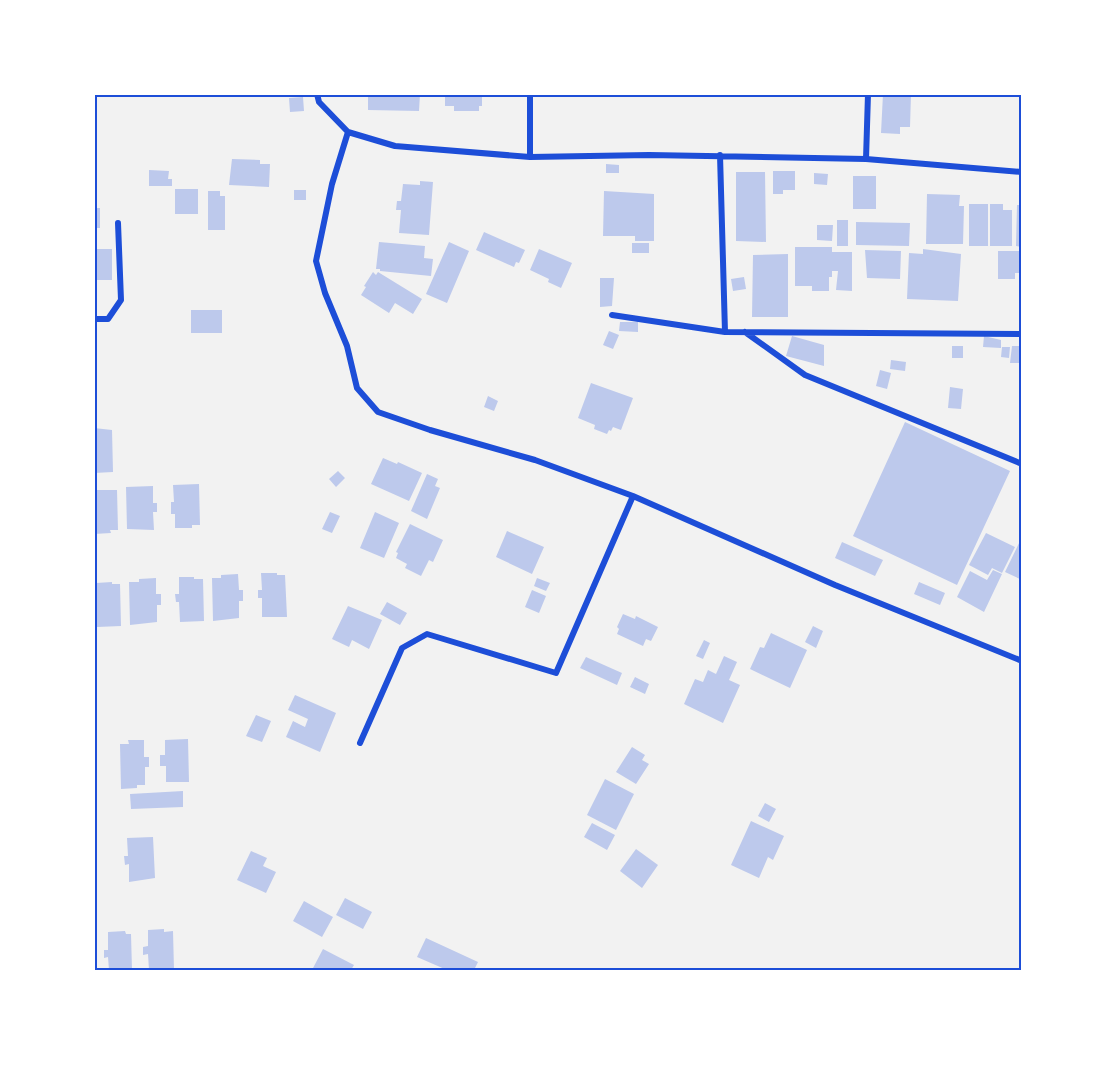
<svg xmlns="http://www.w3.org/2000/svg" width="1116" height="1065" viewBox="0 0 1116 1065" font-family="'Fira Sans',sans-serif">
<rect width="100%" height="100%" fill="#f2f2f2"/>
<path fill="#bdc9ec" d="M368 94H420L419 111 368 110Z
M445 94H482V106H479V111H454V106H445Z
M883 94H911L910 127H900V134L881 133Z
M303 97 304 111 290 112 289 98Z
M232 159 260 160V164H270L269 187 229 185Z
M606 164 619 165V173H606Z
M149 170 169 171 168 179H172V186H149Z
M773 171H795V190H783V194H773Z
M736 172H765L766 242 736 241Z
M814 173 828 174 827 185 814 184Z
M853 176H876V209H853Z
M420 181 433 182 429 235 399 233 401 210H396L397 201H401L403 184 420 185Z
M175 189H198V214H175Z
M294 190H306V200H294Z
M208 191H220V196H225V230H208Z
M604 191 654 194V241H635V236H603Z
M927 194 960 195 959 206H964L963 244H926Z
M969 204H988V246H969Z
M990 204H1003V210H1012V246H990Z
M1017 205H1022V247L1016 246Z
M94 208H100V228H94Z
M837 220H848V246H837Z
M856 222 910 223 909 246 856 245Z
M817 225H833L832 241 817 240Z
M484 232 525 250 519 263 516 262 514 267 476 250Z
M379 242 425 246 424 258 433 259 431 276 380 271V269H376Z
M449 242 469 251 447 303 426 294Z
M632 243H649V253H632Z
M795 247H832V252H852V291L836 290 838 271H832V277H829V291H812V286H795Z
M94 249H112V280H94Z
M539 249 572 263 561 288 548 282 549 279 530 270Z
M923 249 961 254 958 301 907 299 909 253 923 254Z
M865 250 901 251 900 279 867 278Z
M998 251H1022V273H1015V279H998Z
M788 254V317H752L753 255Z
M373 272 376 275 378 272 422 299 413 314 395 303 389 313 361 295 366 287 364 286Z
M744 277 746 289 733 291 731 279Z
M600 278H614L612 306 600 307Z
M191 310H222V333H191Z
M620 322H638V332L619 331Z
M609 331 619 335 613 349 603 345Z
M792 336 824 345V366L786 356Z
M984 336 1001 340V348L983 347Z
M952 346H963V358H952Z
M1012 346H1022L1021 363H1010Z
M1002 347H1010L1009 358 1001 357Z
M891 360 906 362 905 371 890 369Z
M880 370 891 373 887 389 876 386Z
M591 383 633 398 621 430 613 427 611 431 609 430 607 434 594 429 595 425 578 418Z
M950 387 963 389 961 409 948 408Z
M488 396 498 401 494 411 484 407Z
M905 422 1010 471 957 585 853 536Z
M94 428 112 430 113 472 94 473Z
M383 458 397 464 398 462 422 473 409 501 371 484Z
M338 471 345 478 336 487 329 479Z
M427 474 438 479 435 486 440 488 427 519 411 511Z
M199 484 200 525H192V528H175V514H171V502H174L173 485Z
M153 486V503H157V512H153L154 530 127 529 126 487Z
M94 490H117L118 530H110L111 533 94 534Z
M330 512 340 516 332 533 322 529Z
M375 512 399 523 384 558 360 548Z
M410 524 443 540 433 562 429 560 421 576 405 568 407 564 396 558 398 553 396 552Z
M507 531 544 547 532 574 496 557Z
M986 533 1015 547 1002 573 992 568 988 575 969 565Z
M1022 537V580L1005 572Z
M842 542 883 560 875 576 835 558Z
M993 570 1002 574 984 612 957 597 970 571 987 580Z
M261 573H277V575H285L287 617H262V598H258V590H262Z
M238 574 239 590H243V601H239V618L213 621 212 578H221V575Z
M179 577H194V579H203L204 621 180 622 179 602H176L175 594H179Z
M156 578V594H161V605H157V622L130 625 129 582H139V579Z
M537 578 550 583 546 591 534 586Z
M112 582V584H120L121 626 97 627V607H94V599H97L96 583Z
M919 582 945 593 940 605 914 594Z
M532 590 546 596 539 613 525 607Z
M387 602 407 613 400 625 380 614Z
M348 606 382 620 369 649 352 640 349 647 332 639Z
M623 614 635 619 636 616 658 627 651 641 646 639 643 646 617 634 619 629 617 627Z
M813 626 823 631 816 648 805 642Z
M771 633 807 650 790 688 750 669 760 647 764 648Z
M704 640 710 643 703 659 696 656Z
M724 656 737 662 729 680 740 685 723 723 684 704 695 679 703 682 708 670 716 674Z
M586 657 622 673 617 685 580 668Z
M635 677 649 684 645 694 630 687Z
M295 695 336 713 320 752 286 737 293 721 305 727 308 719 288 710Z
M256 715 271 721 262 742 246 736Z
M188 739 189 782H166V766H160V755H165V740Z
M128 740H144V757H149V767H145V785H137V788L121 789 120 744H129Z
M632 747 645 755 642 760 649 764 636 784 616 772Z
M605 779 634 794 616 830 587 815Z
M183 791V807L131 809 130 794Z
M765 803 776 809 769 822 758 816Z
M751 821 784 836 773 860 768 857 759 878 731 865Z
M592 823 615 835 607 850 584 837Z
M153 837 155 878 129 882V864L125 865 124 856H128L127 838Z
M636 849 658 865 642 888 620 871Z
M251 851 267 858 263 866 276 872 266 893 237 880Z
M345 898 372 912 363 929 336 915Z
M304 901 333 917 322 937 293 921Z
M164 929V932L173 931 174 970H149L148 954 143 955V947L148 946V930Z
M125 931 126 934H131L132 970H109L108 957 104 958V950H108V932Z
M426 938 478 962 474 970H447L417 957Z
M323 949 354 965 351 970H312Z"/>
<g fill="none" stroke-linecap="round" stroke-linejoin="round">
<path stroke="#1d4ed8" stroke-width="6" d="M317 94 319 102 348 132 395 146 530 157 649 155 866 159 1022 172
M348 132 332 184 316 261 325 293 347 346 357 388 378 412 430 430 535 460 633 496 835 585 1022 661
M720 155 725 332
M530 157V94
M866 159 868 94
M612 315 725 332 1022 334
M94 319H108L121 300 118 223
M745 332 805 375 1022 464
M360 743 402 648 427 634 556 673 633 496"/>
</g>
<rect width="1116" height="1065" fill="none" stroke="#ffffff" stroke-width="192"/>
<rect x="96" y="96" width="924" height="873" fill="none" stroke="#1d4ed8" stroke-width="2"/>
</svg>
